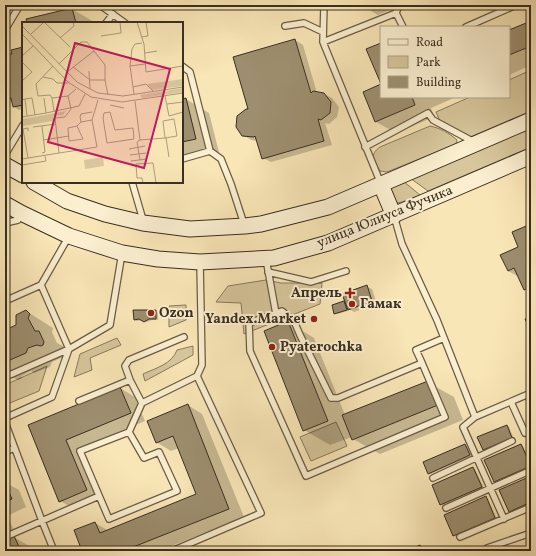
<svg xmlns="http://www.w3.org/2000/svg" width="536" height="556" viewBox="0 0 536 556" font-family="Vollkorn,serif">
<rect width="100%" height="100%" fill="#f9e6b7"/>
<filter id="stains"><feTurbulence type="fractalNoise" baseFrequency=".005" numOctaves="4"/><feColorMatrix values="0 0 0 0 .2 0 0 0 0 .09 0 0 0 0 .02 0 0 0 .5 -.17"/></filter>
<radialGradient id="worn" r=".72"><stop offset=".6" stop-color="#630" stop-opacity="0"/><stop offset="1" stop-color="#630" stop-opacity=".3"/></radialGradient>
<path fill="#d8c79d" stroke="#887a5e" d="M531 70V111L470 137 440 121 436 112 470 97H509V80Z
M531 125V147L428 191 410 178Z
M430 126C440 128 449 133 457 140L456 144 387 172 380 171C374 160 369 155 380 147Z
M403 181 420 195 402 202 397 203 390 191 393 186Z
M266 280 281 283H322L320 304 244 334 241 303 216 302 228 286Z
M186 305V320L169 327V306Z
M117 338 121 345 90 358 92 370 74 377 80 354Z
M193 346V355L145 381 143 374C156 368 172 364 177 350Z
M47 366 39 391 5 405V385Z
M336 422 347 446 311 461 300 437Z"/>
<path fill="#0003" d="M361 5H396L397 7 378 15Z
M72 9 96 23H28Z
M531 22V65L509 75V31Z
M295 40 303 45 317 93 324 94 332 98 339 107 337 117 329 124 325 123 332 145 271 162 263 158 258 141 251 140 243 135 249 110Z
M23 48V109L19 110 14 107 13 101 5 103V57L13 55Z
M381 85V97H456L431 108 434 117 396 133 376 122 364 93Z
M186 99 209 113 219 152 182 162V100Z
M531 225V293L525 289 519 277 508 271Z
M366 286 372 289 377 304 354 312 348 308V311L337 314 335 313 344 302 347 304Z
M26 311 53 328 52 332 57 343 63 346 67 356 65 359 61 358 52 362 50 367 34 373 31 371 22 376 21 379 18 380 5 373V332L17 326Z
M156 311 158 312V320H152L147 322 142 320 137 321 135 320Z
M288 322 314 338 345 415 427 382 454 397 463 420 380 454 353 439 352 437 330 445 304 430Z
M120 388 135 397 145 421 80 448 101 499 75 509 60 501 29 426Z
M188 405 202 414 244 517 159 551H83L95 523 109 531 198 495 179 448 171 451 156 442Z
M507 426 509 427 514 439 486 451 484 450Z
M465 445 467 446 472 456 431 474 429 473Z
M521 445 523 446 531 464V467L497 482 494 481Z
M473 468 475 469 484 488 443 505 441 504Z
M531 477V504L512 513 510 512Z
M5 478 8 484 19 490 26 507 7 516 15 532 5 536Z
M486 498 488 499 497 519 456 537 454 535Z
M14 537 29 546 32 551H5V542Z
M420 546 426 551H409Z"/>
<path fill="#9d8e6f" stroke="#392e20" d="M72 8 76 23H27L26 19Z
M531 21V46L509 55V30Z
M295 39 311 93 313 91 324 93 331 102 330 113 321 120 318 119 324 141 262 159 255 136 254 137 242 136 236 127 237 116 246 109H248L233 57Z
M381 43V97H412L415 105 375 122 363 92 381 84 366 49Z
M23 47V105L13 107 11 98 5 99V55L12 54 11 50Z
M186 98 196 139 182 142V99Z
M531 224V287L524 290 514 268 508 271 500 255 518 247 512 232Z
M367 285 372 301 348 310 342 294Z
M344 301 347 310 334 314 332 305Z
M26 310 30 314 28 318 35 331H39L44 342 43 345 41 346 37 345 28 348 26 353 10 360 7 358 5 359V330L16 325V315Z
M133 310H156V319H149L144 322 139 319 134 320Z
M531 317V332L525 319Z
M288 321 328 421 303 431 264 331Z
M428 381 438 405 352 440 342 415Z
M120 387 131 413 66 440 87 490 59 502 28 425Z
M188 404 229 509 123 551H82L74 530 95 522 100 533 196 494 173 436 156 443 147 421Z
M507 425 512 438 483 450 477 437Z
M465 444 470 455 428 474 423 462Z
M521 444 531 466 494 482 484 460Z
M473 467 482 487 440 505 432 485Z
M531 476V502L509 512 499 490Z
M5 483 12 499 5 502Z
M486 496 495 518 453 536 444 515Z
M14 536 21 551H5V541Z
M420 545 423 551H406Z"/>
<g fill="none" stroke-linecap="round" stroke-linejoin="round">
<g stroke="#695c46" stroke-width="8">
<path id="service" d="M100 5 125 23
M324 5 323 42 381 184
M399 5 396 13 403 27
M106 23 113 14
M285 26 304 23 323 32
M466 27 516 5
M5 30 20 5
M323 42 396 13
M182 66 190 72 210 151
M365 147 428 113 433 120 474 142
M5 155 23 125
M182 159 210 151 221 159 231 184 244 224
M132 182 143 220
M394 216 402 244 437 320 475 417 531 393
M5 223 18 220 21 214
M266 259 276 314
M268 272 311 282 346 271
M5 301 41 285 69 236
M282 311 294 321 300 335 331 398H338L422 363 445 417 306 476 250 351 249 323Z
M422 363 416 350 444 338
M197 376 202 365 200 262
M5 377 69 349 110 325 122 253
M79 401 130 380
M511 402 525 433
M475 417 463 427 504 519
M5 418 52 397 69 349 41 285
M5 422 42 521 54 551
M129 432 80 451 109 519 177 491 159 452 144 458 129 432 142 403
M5 452 14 448
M433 478 512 441
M446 508 527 472
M5 537 99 496
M460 537 531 507
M172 551 261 513 197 376 142 403 130 380 125 366 129 360 184 337
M488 551 487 548 531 533"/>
</g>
<g stroke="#392e20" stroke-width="17">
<path id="secondary" d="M5 165 23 175
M34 182 67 201 105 214 143 223 190 229 245 226 261 224 328 207 531 120
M381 185 394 216
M5 204 21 213 69 236 122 253 158 259 200 262 274 258 328 243 531 156"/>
</g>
<use href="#service" stroke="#fbefd0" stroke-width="5.5"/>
<use href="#secondary" stroke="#fbefd0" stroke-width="15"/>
</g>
<g fill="#8f2418" stroke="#fbefd0" stroke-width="1.5">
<path d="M348 287h4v4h4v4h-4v4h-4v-4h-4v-4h4z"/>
<circle cx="352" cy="304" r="4"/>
<circle cx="151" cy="313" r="4"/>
<circle cx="314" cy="319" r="4"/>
<circle cx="272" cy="347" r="4"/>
</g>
<g text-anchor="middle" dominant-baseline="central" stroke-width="4" stroke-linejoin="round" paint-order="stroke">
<g font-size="14" fill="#392e20" stroke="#fbefd0">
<text transform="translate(385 217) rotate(-22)">улица Юлиуса Фучика</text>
</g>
<g font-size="14" font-weight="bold" fill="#392e20" stroke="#fbefd0" text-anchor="start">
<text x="342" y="293" text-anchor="end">Апрель</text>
<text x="360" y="304">Гамак</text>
<text x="159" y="313">Ozon</text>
<text x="306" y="319" text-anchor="end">Yandex.Market</text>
<text x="280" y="347">Pyaterochka</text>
</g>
</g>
<g transform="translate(22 22)">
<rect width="161" height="161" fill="#f9e6b7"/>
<path d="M161 57V64L130 68 125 62ZM161 66V70L120 76 118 73ZM44 89 41 93 31 94V99L1 104V97ZM81 135 82 144 63 147 62 138Z" fill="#d8c79d"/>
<path fill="none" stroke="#ac9c7b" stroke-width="1" d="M22 0 48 25M115 0 122 22 124 50 161 44M0 4 55 60 76 71 101 74 161 65M0 12 46 60 69 75 100 80 161 71M9 12 22 0M79 14 99 11 98 0M119 15 126 14 124 0M38 16 52 4 51 0M123 31 135 29M0 34 11 24M0 40 10 50 0 59M37 42 59 20H65L83 43V58M31 44 14 62 16 74 28 73 30 76 32 89M108 44 123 42M51 45 68 58H83L86 73M67 49 68 67M45 50 72 29M21 55 31 57 35 61H46M111 65 124 62 131 69M112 72 108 44 110 27 113 22 120 21M143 74 147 94 161 90M22 76 24 91 57 84 63 72M30 76 46 74 54 67M3 77 10 76 13 93M0 78 3 77 5 94M113 79 118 118 143 116 155 114 152 97 141 99 143 116M145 82 161 80M88 83 102 86M88 90 93 108 111 106 112 117 85 121 81 96 82 91ZM0 95 24 91M70 98 76 78M20 104 23 130 20 131M55 104 46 106 47 119 61 117 55 104 59 100M11 105 34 102M144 116 147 135M21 118 47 114M118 118 115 120 118 138M107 127 123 124M37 131 75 125 70 98 59 100 58 95 59 92 70 90M108 133 124 131M6 136 1 107 6 106V109M0 137 37 131 33 96 43 95 49 87 46 74M109 139 125 137M0 143 24 139 23 134M121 161 120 156H115L114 142 131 141 134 161"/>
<path fill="#c2185b" fill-opacity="0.15" stroke="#c2185b" stroke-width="2" d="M53 21 148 47 122 146 26 120Z"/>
<rect width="161" height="161" fill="none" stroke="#392e20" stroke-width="2"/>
</g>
<rect width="536" height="556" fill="none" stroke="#f9e6b7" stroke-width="20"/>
<rect x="6" y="6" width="524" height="544" fill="none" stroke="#392e20" stroke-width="2"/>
<rect x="10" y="10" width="516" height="536" fill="none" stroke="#392e20"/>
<rect x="380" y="26" width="130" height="72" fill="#fbefd0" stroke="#ada28a"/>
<rect x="388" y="39" width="20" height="6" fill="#fbefd0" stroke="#ada28a"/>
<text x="416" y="46" font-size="12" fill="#392e20">Road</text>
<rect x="388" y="56" width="20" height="12" fill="#d8c79d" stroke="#ada28a"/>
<text x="416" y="66" font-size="12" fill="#392e20">Park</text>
<rect x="388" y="76" width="20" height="12" fill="#9d8e6f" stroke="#ada28a"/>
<text x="416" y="86" font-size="12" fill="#392e20">Building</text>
<rect width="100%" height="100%" filter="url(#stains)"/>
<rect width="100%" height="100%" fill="url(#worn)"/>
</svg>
